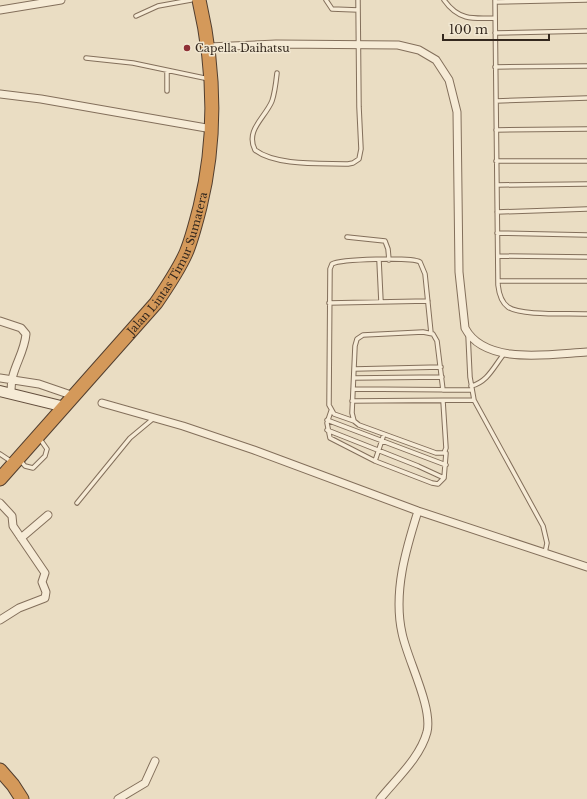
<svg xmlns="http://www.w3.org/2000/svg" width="587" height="799" viewBox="0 0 587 799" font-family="'Libre Baskerville',serif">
<rect width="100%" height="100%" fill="#eaddc3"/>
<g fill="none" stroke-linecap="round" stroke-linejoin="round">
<g stroke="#836f5b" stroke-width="5.5">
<path id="lane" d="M326 0 332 9 358 10
M444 0C458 20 472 19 495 18
M495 0 498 285C499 294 501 302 508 307 520 316 570 313 587 314
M495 2 586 0
M136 16 158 6 191 0
M495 33 587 31
M86 58 133 63 209 79
M495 67 587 66
M277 73C276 82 275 92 272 101 265 118 245 130 255 150 276 166 321 163 348 164L353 163 359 159 361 149 359 107 358 0
M167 91V71
M496 101 587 98
M496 130 587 129
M496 161H587
M497 185 587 184
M497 212 587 209
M497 233 587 235
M347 237 385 241 388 249 389 260
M498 256 587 257
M379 260 381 302
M498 281H587
M329 303 428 301
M468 335 470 377 474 400 543 526 547 543 545 553
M355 369 441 367
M354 378 442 377
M471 386C488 382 494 366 504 354
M353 389 472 390
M443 390 437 341 433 334 423 332 363 335 357 339 355 346 352 413 354 421 359 425 436 453H444L446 448 443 401
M352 401 474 400
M331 411 327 423 330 438 375 461
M327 420 446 465
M354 421 334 414 329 405 330 269 332 264C340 259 412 257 420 262L425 274 431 333
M327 430 418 466 444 478
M384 434 375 461 432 483 438 484 444 478 446 453
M0 454 12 462
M20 460 25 466 33 468 45 456 47 449 40 439
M77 503 130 438 154 418"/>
</g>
<g stroke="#836f5b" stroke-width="9">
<path id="street" d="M0 10 61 0
M208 47 276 44 398 45 419 50 436 60 449 80 457 112 459 272 465 328C485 366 551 354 587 352
M0 94 41 99 212 129
M0 321 21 328 26 334C24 356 10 369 11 393
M0 378 39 384 74 396
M102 403 183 426 254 450 418 511 587 567
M0 503 12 516 13 526 45 573 42 582 46 592 45 598 19 608 0 620
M21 538 48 515
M118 799 145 783 155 761
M380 799C396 779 420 758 427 732 433 707 407 659 402 633 393 592 406 549 418 511"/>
</g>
<g stroke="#65503f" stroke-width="12">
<path id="secondary" d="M0 391 65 407"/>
</g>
<g stroke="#513e2f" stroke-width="15">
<g id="highway">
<path id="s1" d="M0 479 156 303C167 287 178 271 186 253 192 239 196 222 200 207 217 138 215 69 199 0"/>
<path d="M0 770 13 785 22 799"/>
</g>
</g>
<use href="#lane" stroke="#f6ebd6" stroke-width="3.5"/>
<use href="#street" stroke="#f6ebd6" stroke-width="7"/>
<use href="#secondary" stroke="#f6ebd6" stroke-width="10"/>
<use href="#highway" stroke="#d4995a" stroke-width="13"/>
</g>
<circle fill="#8e3035" stroke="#f2e8d2" stroke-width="1.5" cx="187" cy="48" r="4"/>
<g text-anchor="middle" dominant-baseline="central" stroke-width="3" stroke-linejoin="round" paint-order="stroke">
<g font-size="11" fill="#34281e" stroke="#f2e8d2" text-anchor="start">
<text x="195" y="48">Capella Daihatsu</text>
</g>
<g font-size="11" fill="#34281e" stroke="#f2e8d2">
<text stroke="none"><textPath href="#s1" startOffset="276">Jalan Lintas Timur Sumatera</textPath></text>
</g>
</g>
<path d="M443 34v6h106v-6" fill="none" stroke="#34281e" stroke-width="2"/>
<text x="449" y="34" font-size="12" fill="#34281e" stroke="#f2e8d2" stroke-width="3" paint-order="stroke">100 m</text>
</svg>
